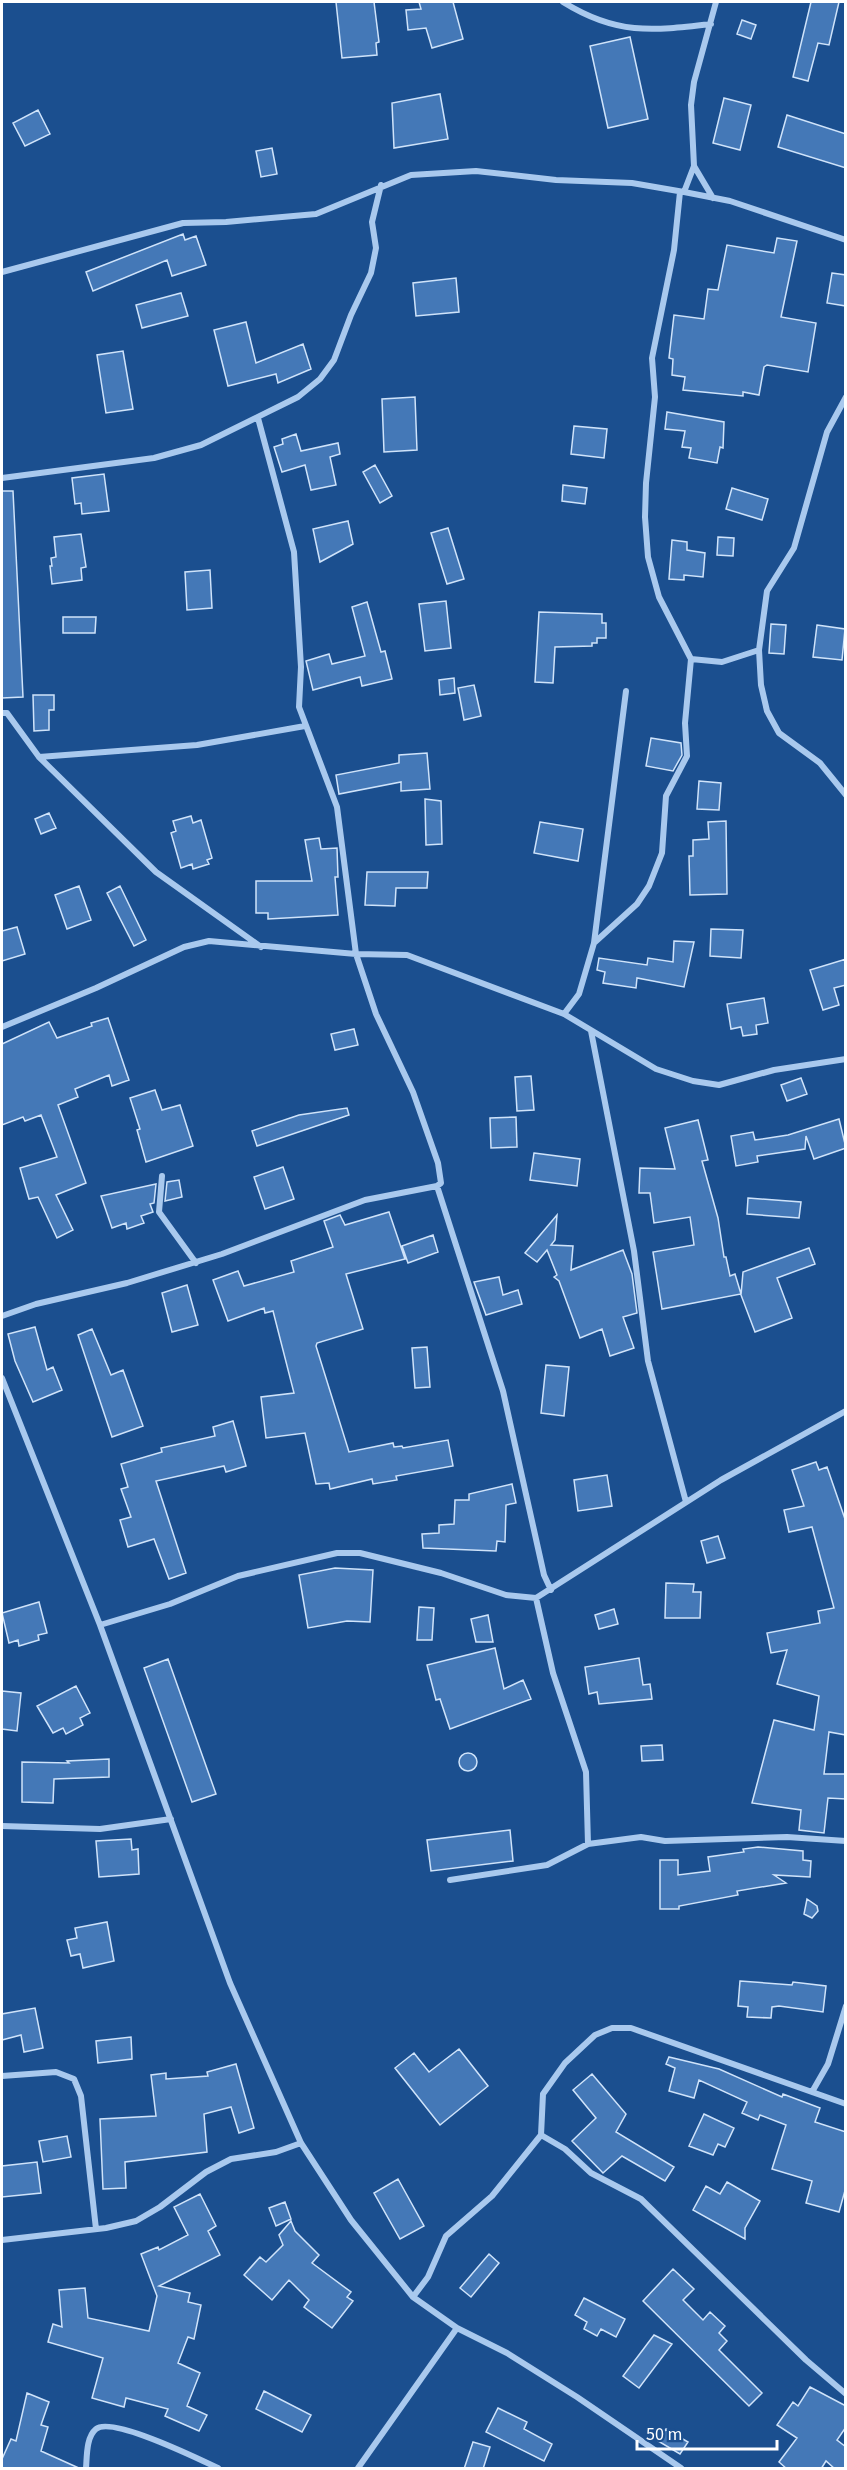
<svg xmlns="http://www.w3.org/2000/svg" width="847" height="2470" viewBox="0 0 847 2470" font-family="'Source Sans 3',sans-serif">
<rect width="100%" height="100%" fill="#1b4f8f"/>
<path fill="#4478b7" stroke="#cfe3fa" stroke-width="1.5" d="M336 2H374L379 42 376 43 377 55 342 58Z
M419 2H453L463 39 432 48 426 28 408 30 406 10 421 9Z
M811 2H839L829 45 818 43 808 81 793 77Z
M742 20 756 25 751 39 737 34Z
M630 37 648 119 608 128 590 46Z
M440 94 448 139 394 148 392 103Z
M724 98 751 105 740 150 713 143Z
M38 110 50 134 25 146 13 123Z
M787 115 846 134V168L778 147Z
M272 148 277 174 261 177 256 151Z
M183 234 185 240 196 236 206 265 172 276 167 260 93 291 86 272Z
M777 238 797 241 781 317 816 323 808 372 767 365 764 367 759 395 743 392V396L683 390 685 377 672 375 673 359 669 358 674 315 704 319 708 289 718 290 727 245 774 253Z
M832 273 846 275V306L827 303Z
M456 278 459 312 416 316 413 283Z
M181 293 188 316 142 328 136 305Z
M246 322 256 363 303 344 311 369 278 383 276 374 228 386 214 330Z
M123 351 133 409 106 413 97 355Z
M415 397 417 450 384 452 382 399Z
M667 412 724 422 723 448 720 447 717 463 689 458 691 448 682 447 685 431 665 429Z
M574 426 607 429 604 458 571 454Z
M296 434 301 451 338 443 340 454 330 457 336 485 311 490 305 465 282 472 274 447 283 444 282 439Z
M375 465 392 496 380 503 363 472Z
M104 474 109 511 82 514 81 503 75 504 72 478Z
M563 485 587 488 585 504 562 501Z
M732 488 768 499 762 520 726 509Z
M2 491H13L23 697 2 698Z
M348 521 353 544 320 562 313 529Z
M448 528 464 579 447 584 431 533Z
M81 534 86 567 81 568 82 580 52 584 50 566H52L51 558 56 557 54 537Z
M718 537 734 538 733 556 717 555Z
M672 540 687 542V550L705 553 703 577 684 575V580L669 579Z
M210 570 212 608 187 610 185 572Z
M446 601 451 648 425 651 419 604Z
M367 602 381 652 385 651 392 679 362 686 360 677 313 690 306 661 329 654 332 664 365 656 352 607Z
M539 612 602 614V623H606V638H597V643H592V646L555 647 553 683 535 682Z
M63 617H96L95 633H63Z
M771 624 786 625 784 654 769 653Z
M817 625 845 629 842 660 813 657Z
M454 678 455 693 440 695 439 680Z
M474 685 481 716 464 720 458 688Z
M33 695H54V710H49V730L34 731Z
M651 738 681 743 682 755 673 771 646 766Z
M427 753 430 789 401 791V782L339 794 336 775 399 763V755Z
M699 781 721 783 719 810 697 809Z
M425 799 441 801 442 844 426 845Z
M49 813 56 828 41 834 35 819Z
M191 816 193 823 201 820 212 858 207 860 209 864 193 869 192 864 181 868 171 833 176 831 173 821Z
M726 821 727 894 690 895 689 856H693V840L709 839 708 822Z
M540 822 583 829 578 861 534 853Z
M319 838 321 849 337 848 338 877H335L338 915 268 919V913H256V881H312L305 840Z
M367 872H428L427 888H396L395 906 365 905Z
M79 886 91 920 67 929 55 895Z
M120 886 146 940 134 946 107 893Z
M17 927 25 954 2 961V931Z
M711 929 743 930 741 958 710 956Z
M674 941 694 942 684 987 637 978 636 988 603 983 605 972 597 970 599 958 647 965 648 958 673 962Z
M846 959V985L834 988 839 1005 823 1010 810 970Z
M764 998 768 1023 756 1025 757 1034 743 1036 741 1027 731 1029 727 1004Z
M108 1018 129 1080 112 1086 109 1075 75 1089 78 1097 58 1105 86 1183 56 1195 73 1230 57 1238 38 1197 29 1199 20 1168 57 1157 41 1115 25 1121 23 1117 2 1125V1044L49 1022 57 1038 92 1026 91 1023Z
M354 1029 358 1045 335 1050 331 1034Z
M531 1076 534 1110 517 1111 515 1077Z
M801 1078 807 1094 787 1101 781 1085Z
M155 1090 162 1110 180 1105 193 1146 146 1162 137 1130 140 1129 130 1098Z
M347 1108 349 1115 257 1146 252 1131 299 1115Z
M516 1117 517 1147 491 1148 490 1118Z
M839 1119 846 1148 814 1159 806 1136 805 1149 757 1156 758 1162 736 1166 731 1136 753 1132 755 1140 788 1135Z
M698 1120 708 1160 702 1161 718 1218 724 1257H726L730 1276 735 1274 741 1294 662 1309 653 1252 694 1245 690 1217 654 1223 650 1193H639L640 1168 675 1169 665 1128Z
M534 1153 580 1159 577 1186 530 1180Z
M283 1167 294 1199 265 1209 254 1177Z
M179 1180 182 1197 165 1201 167 1182Z
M156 1184 154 1203 150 1204 153 1212 141 1216 144 1223 127 1229 126 1223 112 1228 101 1196Z
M748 1198 801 1202 799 1218 747 1214Z
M389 1212 405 1259 346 1274 363 1329 317 1343 316 1346 349 1452 393 1443 394 1447 402 1446 403 1448 448 1440 453 1466 396 1476 397 1480 373 1484 372 1479 330 1489 329 1483 316 1484 305 1433 266 1438 261 1397 294 1393 273 1311 265 1313 264 1308 228 1321 213 1280 238 1271 244 1286 294 1272 291 1261 333 1247 324 1221 340 1215 345 1225Z
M557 1215 555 1240 551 1245 573 1246 571 1270 623 1250 632 1274 637 1313 623 1317 634 1348 610 1356 602 1329 580 1338 559 1281 554 1277 557 1275 547 1250 537 1262 525 1253Z
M433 1235 438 1252 408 1263 402 1246Z
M809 1248 815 1264 777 1278 792 1318 755 1332 741 1295 743 1272Z
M499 1277 503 1295 518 1290 522 1304 486 1315 474 1282Z
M187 1285 198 1325 172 1332 162 1293Z
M35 1327 47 1370 53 1367 62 1390 33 1402 15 1361 8 1334Z
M92 1329 111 1375 123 1370 143 1426 112 1437 78 1335Z
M427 1347 430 1387 415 1388 412 1348Z
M546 1365 569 1367 564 1416 541 1413Z
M233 1421 246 1466 226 1472 224 1466 156 1481 186 1573 169 1579 154 1539 128 1547 120 1520 131 1517 121 1489 128 1487 121 1464 162 1452 161 1448 215 1436 213 1427Z
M816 1462 819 1470 827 1467 846 1522V1735L829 1732 824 1774H846V1799L828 1798 824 1833 799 1830 801 1810 752 1803 774 1720 814 1730 819 1696 777 1684 787 1650 771 1653 767 1633 820 1623 818 1611 834 1608 812 1527 789 1532 784 1510 804 1506 792 1470Z
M607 1475 612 1506 578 1511 574 1480Z
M512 1484 516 1503 506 1505 505 1542 497 1541 496 1551 423 1548 422 1534 439 1533V1525L454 1524 455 1500H469V1494Z
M718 1536 725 1558 707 1563 701 1541Z
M335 1568 373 1570 370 1622 347 1621 308 1628 299 1575Z
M666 1583 694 1584 693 1592H701L700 1618H665Z
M39 1602 47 1633 38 1635 39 1640 19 1646 18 1640 9 1643 2 1613Z
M419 1607 434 1608 432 1640H417Z
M614 1609 618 1624 599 1629 595 1615Z
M488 1615 493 1642H476L471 1619Z
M495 1648 504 1689 523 1680 531 1699 450 1729 440 1699 436 1700 427 1665Z
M639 1658 643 1685 650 1684 652 1699 599 1704 597 1692 589 1694 585 1667Z
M168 1659 216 1794 192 1802 144 1668Z
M76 1686 90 1713 80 1718 83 1725 66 1734 63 1728 53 1733 37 1706Z
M2 1691 21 1693 17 1731 2 1729Z
M662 1745 663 1760 642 1761 641 1746Z
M459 1762a9 9 0 1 1 18 0a9 9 0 1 1-18 0Z
M109 1759V1777L54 1779 53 1803 22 1802V1762L69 1763 67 1761Z
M510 1830 513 1861 431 1871 427 1840Z
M131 1839 132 1850 138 1849 139 1874 99 1877 96 1841Z
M758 1847 803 1851V1860L811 1861 810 1877 774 1875 786 1883 737 1891 738 1895 679 1906V1909H660V1860H678V1875L710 1871 708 1857 744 1852 743 1849Z
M807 1899 817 1906 818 1911 812 1918 804 1914Z
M107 1922 114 1961 83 1968 80 1954 71 1956 67 1940 77 1938 75 1928Z
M740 1981 792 1985 793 1982 826 1986 823 2012 779 2006 772 2007 771 2018 747 2017 748 2007 738 2006Z
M35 2008 43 2048 24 2052 21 2035 2 2040V2014Z
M131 2037 132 2059 98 2063 96 2041Z
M459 2049 488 2086 440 2125 395 2068 414 2053 429 2072Z
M669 2057 719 2069 782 2097 783 2094 820 2108 815 2122 846 2132V2187L839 2212 806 2203 812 2181 772 2169 786 2125 760 2115 758 2120 742 2113 747 2102 699 2080 694 2098 669 2091 675 2068 666 2064Z
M236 2064 254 2128 239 2133 231 2107 204 2114 207 2152 125 2162 126 2188 103 2189 100 2119 156 2116 151 2075 166 2073V2079L208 2076 207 2072Z
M592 2074 626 2114 616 2132 674 2167 665 2181 622 2156 603 2173 572 2141 596 2118 573 2090Z
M704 2114 734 2128 725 2147 718 2144 713 2155 689 2146Z
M67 2136 71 2157 43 2162 39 2141Z
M37 2162 41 2193 2 2197V2166Z
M398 2179 424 2226 400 2239 374 2193Z
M727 2182 760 2201 745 2228V2239L693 2210 706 2186 720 2194Z
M200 2194 216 2226 208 2231 220 2255 159 2286 190 2293 188 2302 201 2305 194 2339 188 2337 178 2363 200 2373 187 2406 207 2415 199 2431 165 2416 168 2409 126 2398 124 2407 92 2398 103 2358 48 2342 53 2324 62 2327 59 2290 85 2288 88 2318 149 2331 157 2296 141 2254 158 2247 159 2250 188 2235 174 2207Z
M285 2202 291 2219 276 2226 269 2208Z
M291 2221 295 2231 319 2255 312 2263 351 2292 347 2297 353 2301 332 2328 304 2307 309 2300 289 2280 272 2300 244 2275 260 2257 266 2262 283 2245 279 2235Z
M489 2254 499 2263 471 2297 460 2288Z
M673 2269 694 2289 683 2300 703 2320 710 2312 725 2326 719 2333 727 2341 719 2350 762 2393 749 2406 643 2301Z
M584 2298 625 2319 616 2337 601 2329 597 2336 584 2329 587 2322 575 2315Z
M654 2335 672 2344 639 2388 623 2376Z
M810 2387 846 2406V2427L837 2440 846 2447V2469H835L826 2461 821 2469H787L779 2462 797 2438 777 2425 793 2402 798 2406Z
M264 2391 311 2415 302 2432 256 2409Z
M27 2393 49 2402 41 2425 48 2427 41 2451 81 2469H2V2459L11 2439 16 2441Z
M498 2408 527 2422 524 2429 552 2444 544 2461 486 2432Z
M666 2429 688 2442 680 2454 658 2441Z
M473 2442 490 2447 483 2469H464Z"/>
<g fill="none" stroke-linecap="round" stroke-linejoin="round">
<path stroke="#a9c9ee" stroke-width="6" d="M563 2C616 35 651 31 711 24
M694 166 713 198
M684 192 694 166 691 105 694 82 716 2
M2 272 183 223 226 222 316 214 411 175 476 171 556 180 632 183 684 192 730 201 846 240
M846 397 827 432 794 548 767 591 759 650 761 685 767 711 779 733 820 763 846 795
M2 478 154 458 201 445 298 397 320 379 334 360 351 315 371 273 376 248 372 222 381 185
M691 659 722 662 759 650
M2 713H7L39 757 156 872 261 947
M39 757 197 745 305 726
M594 943 626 691
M564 1014 579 994 594 943 637 904 649 886 662 853 666 796 687 756 685 723 691 659 659 597 648 557 645 517 646 483 655 397 652 358 674 250 680 192
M2 1027 96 988 184 947 209 941 356 954 407 955 564 1014 656 1069 693 1081 719 1085 774 1070 846 1059
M591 1031 634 1251 648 1361 686 1502
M162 1176 159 1212 196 1263
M437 1186 503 1391 544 1575 551 1590
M2 1316 36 1304 127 1283 222 1254 365 1200 437 1186 441 1183 438 1163 413 1092 376 1014 356 954 337 807 299 707 301 667 294 552 258 418
M2 1378 100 1625 230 1983 301 2143 351 2220 413 2297 457 2328 507 2353 577 2397 681 2468
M536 1598 553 1673 586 1772 588 1844
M100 1625 170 1604 238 1576 337 1553H360L441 1573 506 1595 536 1598 721 1480 846 1411
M2 1826 100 1829 171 1819
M450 1880 547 1865 588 1844 641 1837 665 1841 787 1837 846 1841
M2 2076 56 2072 74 2079 81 2096 96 2229
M812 2092 828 2064 846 2006
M541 2135 565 2149 591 2173 641 2199 806 2360 846 2394
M2 2240 106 2228 136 2221 160 2207 206 2172 231 2159 276 2152 301 2143
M413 2297 428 2277 446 2236 492 2196 541 2135 543 2094 565 2063 595 2035 612 2028H631L846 2104
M86 2468C87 2457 86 2437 96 2429 111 2416 199 2459 218 2468
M358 2468 457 2328"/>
</g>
<rect width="847" height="2470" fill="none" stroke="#ffffff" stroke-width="6"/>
<path d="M637 2440v9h140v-9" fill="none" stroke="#ffffff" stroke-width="3"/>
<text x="646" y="2440" font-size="18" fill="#ffffff" stroke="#1b4f8f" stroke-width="4.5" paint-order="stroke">50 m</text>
</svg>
